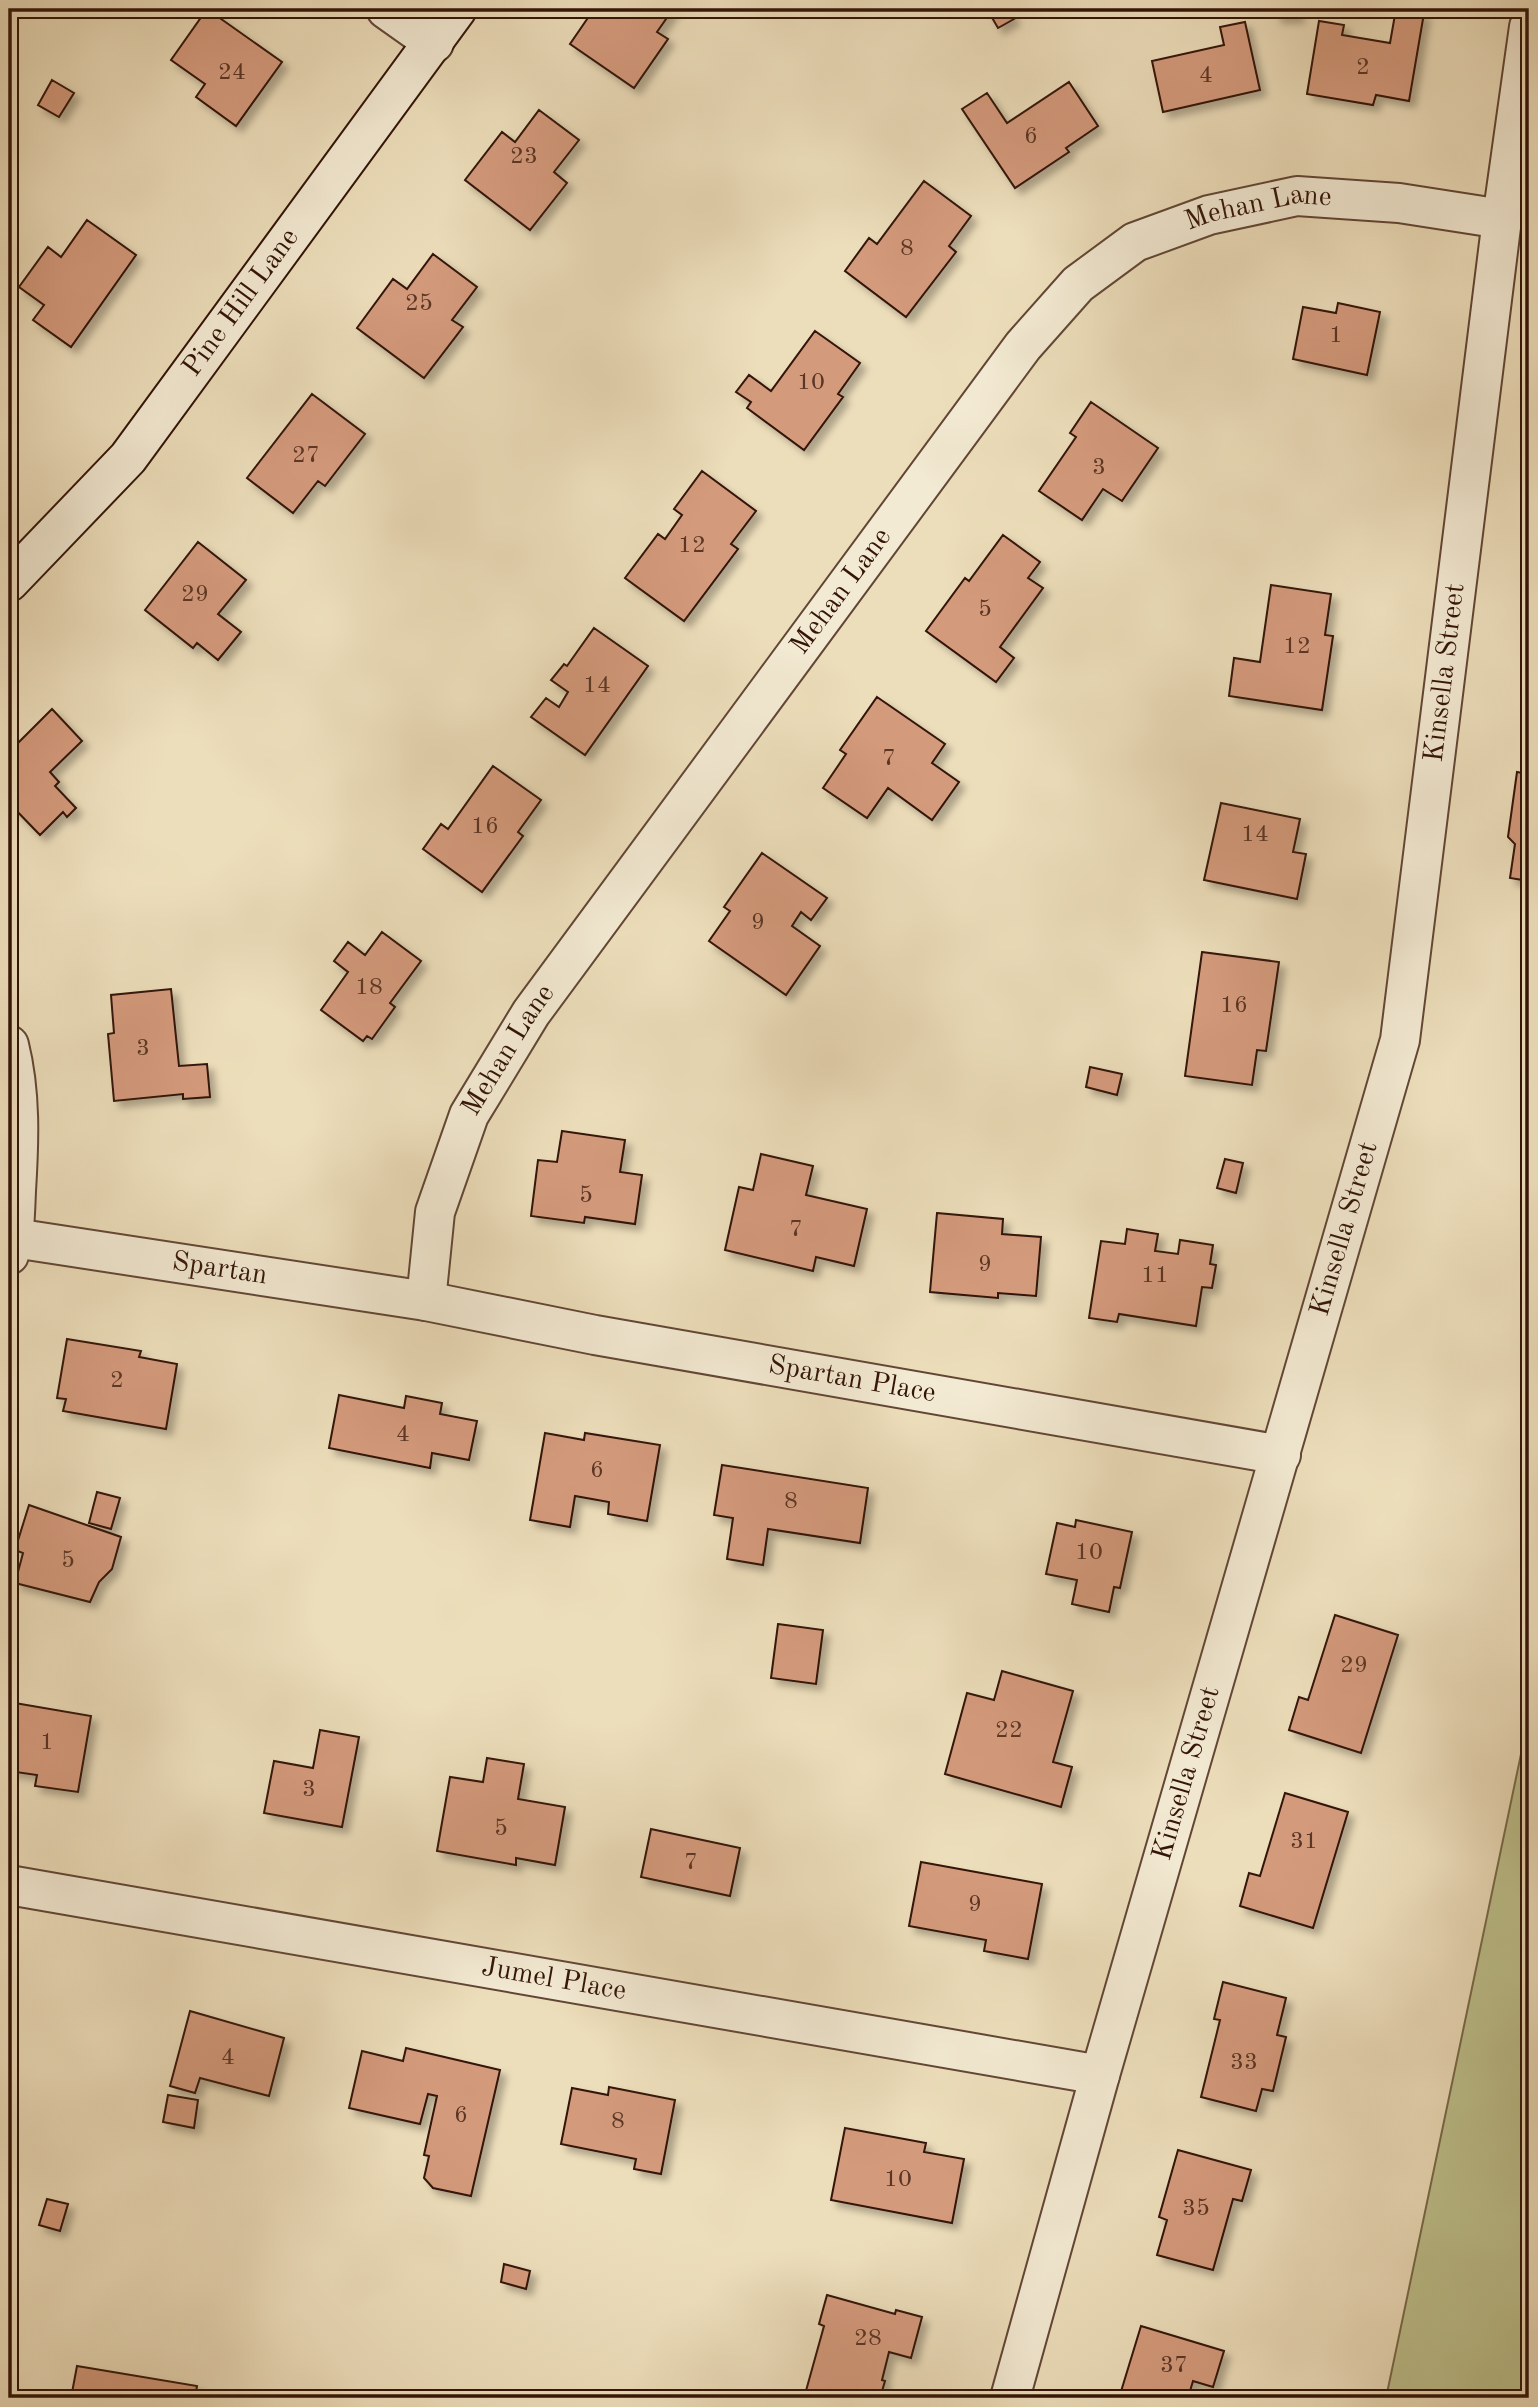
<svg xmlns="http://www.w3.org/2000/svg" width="1538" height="2407" viewBox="0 0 1538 2407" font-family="'Old Standard TT',serif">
<defs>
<filter id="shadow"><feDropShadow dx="6" dy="6" stdDeviation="3.5" flood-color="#0004"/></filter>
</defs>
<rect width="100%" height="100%" fill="#eddebb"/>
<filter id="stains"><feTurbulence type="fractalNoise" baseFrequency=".00286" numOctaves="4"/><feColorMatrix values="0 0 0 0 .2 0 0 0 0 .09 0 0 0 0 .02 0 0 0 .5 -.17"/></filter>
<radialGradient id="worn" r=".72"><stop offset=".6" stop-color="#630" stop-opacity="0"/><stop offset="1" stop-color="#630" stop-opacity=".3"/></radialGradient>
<path fill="#bdc08c" stroke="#786a4a" stroke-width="2" d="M1529 1716V2398H1386Z"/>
<path fill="#d49a7c" stroke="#331408" stroke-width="2" filter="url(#shadow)" d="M207 9 282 62 236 126 196 97 205 84 171 60Z
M594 9H673L657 32 668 39 634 88 570 44Z
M987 9H1008L1014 19 998 28Z
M1275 9H1297L1298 17H1276Z
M1396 9 1424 13 1409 101 1376 95 1373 105 1307 94 1319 21 1344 25 1342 35 1390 43Z
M1245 22 1260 90 1163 112 1152 61 1224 45 1220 27Z
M52 80 74 93 59 117 38 105Z
M1069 82 1098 126 1066 148 1069 152 1015 188 962 109 987 93 1007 123Z
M539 110 579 140 554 172 567 183 530 230 465 180 502 132 515 142Z
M924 181 971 216 949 246 956 252 906 317 845 271 869 238 877 244Z
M87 220 136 255 71 347 33 320 44 305 19 287 48 247 61 257Z
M433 254 477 287 452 320 463 327 424 378 357 328 393 279 407 289Z
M1338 303 1380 312 1367 375 1293 359 1303 307 1336 313Z
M815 331 860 363 838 394 843 397 804 450 747 408 751 402 736 392 749 375 771 391Z
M312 394 365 434 325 486 318 481 293 513 247 478Z
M1091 402 1158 448 1122 501 1103 489 1082 520 1039 491 1076 437 1070 433Z
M702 471 756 511 731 544 738 549 684 621 625 578 658 534 665 539 682 515 674 509Z
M1003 535 1040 562 1028 578 1043 588 1000 647 1014 658 996 682 926 631 965 578 969 581Z
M198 542 246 580 218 614 241 632 218 660 197 643 193 648 145 610Z
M1271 585 1331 594 1325 635 1333 636 1322 710 1229 696 1234 658 1260 662Z
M594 628 648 666 585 755 531 717 546 698 559 707 568 692 551 680 564 664 567 666Z
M877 697 945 744 932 763 959 782 932 820 888 788 867 818 823 788 846 754 840 750Z
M52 709 82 741 50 772 59 782 55 786 76 808 67 817 63 812 40 835 9 803V752Z
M493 766 541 800 518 832 523 836 482 892 423 849 441 824 448 829Z
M1517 772 1529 774V881L1510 878 1515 844 1508 837Z
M1221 803 1300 819 1293 852 1306 854 1297 899 1204 880Z
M762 853 827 898 811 920 801 912 792 926 820 946 786 995 709 941 730 911 724 907Z
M382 932 421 961 390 1003 395 1007 372 1039 367 1036 363 1041 321 1010 348 972 334 961 348 942 365 955Z
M1202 952 1279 962 1266 1051 1257 1050 1252 1085 1185 1076Z
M171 989 179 1066 207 1064 210 1097 183 1099V1094L114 1101 108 1034 114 1033 111 995Z
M1090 1067 1122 1074 1117 1095 1086 1087Z
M562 1131 625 1140 620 1172 642 1175 635 1224 585 1217 584 1223 531 1216 538 1160 557 1162Z
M761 1154 813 1166 806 1195 867 1209 854 1266 816 1257 813 1271 725 1250 739 1187 753 1190Z
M1225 1159 1243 1163 1236 1193 1217 1188Z
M937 1213 1003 1219 1002 1234 1041 1237 1036 1296 998 1293V1298L930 1292Z
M1127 1229 1158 1234 1155 1251 1178 1254 1180 1240 1213 1245 1210 1264 1216 1265 1212 1288 1202 1287 1196 1326 1119 1314 1117 1322 1089 1318 1101 1241 1125 1244Z
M67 1339 141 1351 139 1357 177 1364 166 1429 63 1411 66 1399 57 1398Z
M339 1395 404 1408 406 1396 442 1403 440 1414 477 1421 469 1460 432 1453 430 1468 329 1448Z
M545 1433 584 1440 585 1433 660 1445 647 1521 608 1514 609 1502 575 1496 570 1527 530 1520Z
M722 1465 868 1488 860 1543 768 1529 763 1565 727 1559 733 1518 714 1515Z
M97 1492 120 1498 111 1529 89 1523Z
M29 1505 121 1537 112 1569 99 1582 90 1602 15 1583 23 1553 15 1550Z
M1076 1520 1132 1532 1120 1588 1114 1587 1109 1612 1072 1604 1077 1580 1046 1574 1057 1523 1075 1527Z
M1335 1615 1398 1635 1361 1753 1289 1730 1299 1697 1308 1700Z
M778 1624 823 1630 816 1684 771 1678Z
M1002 1671 1073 1691 1053 1762 1072 1767 1061 1807 945 1774 967 1693 994 1700Z
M9 1702 91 1716 78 1792 35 1786 37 1775 9 1771Z
M320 1730 359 1737 342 1827 264 1813 274 1761 313 1768Z
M487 1758 524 1764 518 1799 565 1807 555 1865 516 1858V1865L437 1851 450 1777 483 1782Z
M1285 1793 1348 1812 1313 1928 1240 1906 1249 1873 1260 1876Z
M651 1829 740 1848 730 1896 641 1877Z
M921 1862 1042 1884 1028 1959 984 1951 986 1940 909 1926Z
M1223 1982 1286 1998 1277 2035 1286 2037 1273 2091 1262 2089 1256 2111 1201 2097 1220 2020 1214 2019Z
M190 2011 284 2038 269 2096 200 2078 195 2093 170 2086Z
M406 2048 500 2070 471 2196 433 2188 424 2178 429 2156 424 2155 437 2096 428 2094 420 2124 349 2108 362 2051 403 2061Z
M609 2087 675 2100 661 2174 634 2169 636 2159 561 2144 572 2088 608 2095Z
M168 2095 198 2100 194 2128 163 2122Z
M845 2128 926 2143 924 2152 964 2159 952 2223 831 2200Z
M1178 2150 1251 2170 1242 2201 1233 2199 1213 2270 1157 2255 1167 2220 1159 2217Z
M47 2199 68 2204 60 2231 39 2225Z
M504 2264 530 2271 526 2289 501 2282Z
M827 2295 895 2314 896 2310 922 2317 911 2358 889 2352 882 2380 885 2381 880 2398H804L824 2326 819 2324Z
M1141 2326 1224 2351 1213 2387 1193 2381 1188 2398H1119Z
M77 2366 197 2386 195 2398H71Z"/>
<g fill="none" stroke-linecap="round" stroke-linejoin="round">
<g stroke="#624635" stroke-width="42">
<g id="street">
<path d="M386 9 434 43"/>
<path d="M9 1045C21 1093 19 1142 16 1191 15 1213 15 1234 9 1255"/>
<path id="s1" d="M14 1238 426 1301 595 1335 1281 1455"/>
<path id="s2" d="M426 1301 435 1212 469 1115 531 1013 1023 346 1078 284 1135 242 1209 215 1297 196 1399 203 1502 219"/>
<path id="s3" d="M9 1885 1100 2075"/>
<path id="s4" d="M1010 2398 1100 2075 1400 1040 1502 219 1529 27"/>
</g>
</g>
<g stroke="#331408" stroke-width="42">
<g id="secondary">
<path id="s5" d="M9 582 128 458 457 9"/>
</g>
</g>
<use href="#street" stroke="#f3ead3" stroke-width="38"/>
<use href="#secondary" stroke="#f3ead3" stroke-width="38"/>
</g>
<g text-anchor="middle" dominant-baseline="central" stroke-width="7" stroke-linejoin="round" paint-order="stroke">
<g font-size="24" fill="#5b3625">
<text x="1363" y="68">2</text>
<text x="232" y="73">24</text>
<text x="1206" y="76">4</text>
<text x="1031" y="137">6</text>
<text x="524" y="157">23</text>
<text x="907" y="249">8</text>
<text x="419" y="304">25</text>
<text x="1336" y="336">1</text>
<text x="811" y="383">10</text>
<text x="306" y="456">27</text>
<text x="1099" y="468">3</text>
<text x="692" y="546">12</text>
<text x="195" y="595">29</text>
<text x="985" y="610">5</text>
<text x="1297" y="647">12</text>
<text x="597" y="686">14</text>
<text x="889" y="759">7</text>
<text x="485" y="827">16</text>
<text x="1255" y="835">14</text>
<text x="758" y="923">9</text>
<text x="369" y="988">18</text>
<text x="1234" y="1006">16</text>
<text x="143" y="1049">3</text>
<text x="586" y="1196">5</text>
<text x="796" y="1230">7</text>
<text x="985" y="1265">9</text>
<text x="1155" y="1276">11</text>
<text x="117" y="1381">2</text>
<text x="403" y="1435">4</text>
<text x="597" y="1471">6</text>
<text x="791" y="1502">8</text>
<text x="1089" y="1553">10</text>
<text x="68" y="1561">5</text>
<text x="1354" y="1666">29</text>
<text x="1009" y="1731">22</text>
<text x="47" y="1743">1</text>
<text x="309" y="1790">3</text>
<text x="501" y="1829">5</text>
<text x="1304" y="1842">31</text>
<text x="691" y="1863">7</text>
<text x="975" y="1905">9</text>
<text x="228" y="2058">4</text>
<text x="1244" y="2063">33</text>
<text x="461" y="2116">6</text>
<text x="618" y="2122">8</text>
<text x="898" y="2180">10</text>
<text x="1196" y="2209">35</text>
<text x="868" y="2339">28</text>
<text x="1174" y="2366">37</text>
</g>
<g font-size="28" fill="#331408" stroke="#f3ead3">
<text stroke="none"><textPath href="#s2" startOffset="1423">Mehan Lane</textPath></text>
<text stroke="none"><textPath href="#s5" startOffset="364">Pine Hill Lane</textPath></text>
<text stroke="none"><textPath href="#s2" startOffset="835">Mehan Lane</textPath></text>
<text stroke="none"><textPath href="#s4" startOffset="1783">Kinsella Street</textPath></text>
<text stroke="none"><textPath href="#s2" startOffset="268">Mehan Lane</textPath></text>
<text stroke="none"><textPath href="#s4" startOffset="1216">Kinsella Street</textPath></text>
<text stroke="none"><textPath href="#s1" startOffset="208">Spartan</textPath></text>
<text stroke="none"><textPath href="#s1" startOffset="850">Spartan Place</textPath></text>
<text stroke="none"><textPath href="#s4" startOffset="649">Kinsella Street</textPath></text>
<text stroke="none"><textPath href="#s3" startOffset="553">Jumel Place</textPath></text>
</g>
</g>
<rect width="1538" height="2407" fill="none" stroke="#eddebb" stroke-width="35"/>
<rect x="10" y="10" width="1517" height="2386" fill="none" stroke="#331408" stroke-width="3.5"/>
<rect x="18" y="18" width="1503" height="2372" fill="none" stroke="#331408" stroke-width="2"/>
<rect width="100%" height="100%" filter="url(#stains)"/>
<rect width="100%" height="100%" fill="url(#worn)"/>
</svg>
